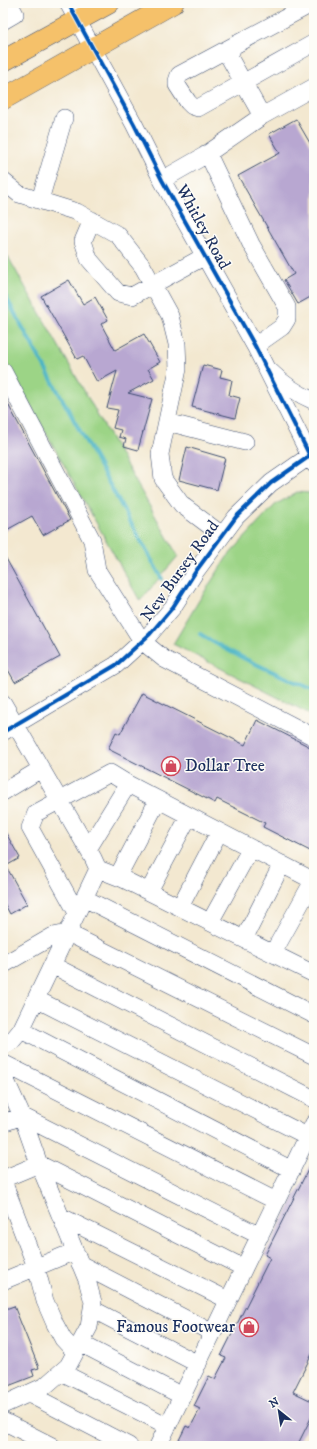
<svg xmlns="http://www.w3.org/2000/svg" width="317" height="1449" viewBox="0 0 317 1449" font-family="'IM FELL DW Pica',serif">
<rect width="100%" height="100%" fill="#fdfcf7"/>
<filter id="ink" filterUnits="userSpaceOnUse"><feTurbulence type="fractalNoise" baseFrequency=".025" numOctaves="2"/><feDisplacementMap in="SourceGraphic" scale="8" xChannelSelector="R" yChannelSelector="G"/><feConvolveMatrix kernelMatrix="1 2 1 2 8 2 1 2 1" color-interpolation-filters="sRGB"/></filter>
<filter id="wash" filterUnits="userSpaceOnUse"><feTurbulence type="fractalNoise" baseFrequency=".012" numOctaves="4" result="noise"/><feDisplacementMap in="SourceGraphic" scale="16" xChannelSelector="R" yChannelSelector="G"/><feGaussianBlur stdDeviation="0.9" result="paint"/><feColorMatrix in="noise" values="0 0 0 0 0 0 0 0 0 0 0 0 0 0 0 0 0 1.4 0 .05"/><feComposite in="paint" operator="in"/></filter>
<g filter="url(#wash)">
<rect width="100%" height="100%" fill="#f3e8d0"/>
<path fill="#9cd486" stroke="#5c8272" d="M3 248 178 556 140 601 3 356Z
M297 492 310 493 314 500V716L173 644 198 602 227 557 275 505Z"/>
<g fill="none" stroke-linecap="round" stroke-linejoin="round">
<path stroke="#48b4c4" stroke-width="4" d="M3 292 162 579
M200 634C236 657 276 673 314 690"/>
</g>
<g id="blocks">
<path fill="#b8a7d1" d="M296 119 314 150V295L298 304 284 280 294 274 238 176 280 153 269 134Z
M69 280 83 304 95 297 108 320 101 324 115 350 144 334 160 362 148 369 154 379 128 393 152 399 138 450 124 446 126 439 119 437 121 430 113 428 118 410 107 408 117 371 97 382 83 356 77 359 41 296Z
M203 365 222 370 220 377 232 380 229 395 240 398 235 418 192 407Z
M3 395 70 520 43 535 32 516 3 532Z
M187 447 225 458 217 490 179 480Z
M3 553 60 657 15 682 3 661Z
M142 693 245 745 257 720 314 749V853L263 827 265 823 217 799 215 803 108 749 116 732 120 734Z
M3 828 20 858 6 866 27 904 10 914 3 901Z
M314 1158V1350L293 1392 314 1402V1412L297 1446H176L186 1426 190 1428 200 1409 194 1406 209 1376 215 1379 226 1358 221 1356 270 1258 265 1255Z
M14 1306 39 1368 32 1370 34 1376 3 1388V1310Z"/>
</g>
</g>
<g filter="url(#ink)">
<use href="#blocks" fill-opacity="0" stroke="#3b4b6f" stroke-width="1"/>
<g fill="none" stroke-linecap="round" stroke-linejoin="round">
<g stroke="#3b4b6f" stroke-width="18">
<path id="minor" d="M68 3 134 124 162 180 255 346 314 464
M3 21 15 14 9 3
M233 46 179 75 177 81V85L188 102 192 106 198 108 314 43
M262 116 229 57 233 46 313 3
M208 154 251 244 287 307V319L282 327 255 346
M162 180 204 156 262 116 314 87
M3 181 19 194 77 212 118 235 143 267 170 316 177 344 178 369 160 454 163 479 182 505 222 535
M40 200 64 118
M92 220 83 241 89 259 118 293 132 296 205 256
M3 371 92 540 97 570 142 641 164 659 314 737
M271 372C284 385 298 394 314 401
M167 422 245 442
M3 703 93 858 98 869 21 1030 12 1041 3 1046
M3 732 116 665 150 634 173 607 196 571 236 517 271 483 314 453
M128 784 314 881
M3 792 41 769
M98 869 121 878 314 974
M118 876 158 800
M149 891 189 816
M84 898 314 1015
M180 907 219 832
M77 913 30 828 36 813 110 773 128 784 88 849
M210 922 251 848
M244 939 282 864
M273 953 313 881
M3 965 53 936 68 933 314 1056
M52 965 314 1099
M36 999 307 1136
M21 1030 292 1170
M3 1063 276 1201
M3 1074 22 1116 39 1164 87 1280 93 1302 89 1327 68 1366 45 1386 3 1405
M3 1123 22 1116 260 1236
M3 1179 39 1164 244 1268
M3 1181 36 1267 45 1301 55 1324 63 1339 75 1352
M60 1216 228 1300
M80 1264 213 1333
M3 1281 75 1251
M92 1309 198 1364
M80 1343 182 1396
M61 1372 168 1426
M29 1394 129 1446
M3 1421 52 1446
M158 1446 314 1123"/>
</g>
<g stroke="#3b4b6f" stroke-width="22">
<path id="major" d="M3 61 109 3
M3 99 173 3"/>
</g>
<use href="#minor" stroke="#fff" stroke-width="17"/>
<use href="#major" stroke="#f5c16b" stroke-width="21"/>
<g stroke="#fdfcf7" stroke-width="6">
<path id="cycleway" d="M68 3 134 124 162 180 255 346 314 464
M3 732 116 665 150 634 173 607 196 571 236 517 271 483 314 453"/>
</g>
<use href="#cycleway" stroke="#0057b8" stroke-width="4"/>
</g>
</g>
<defs>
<g id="shop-ring" transform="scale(1)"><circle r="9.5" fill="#fdfcf7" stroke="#d1495b" stroke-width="1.5"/><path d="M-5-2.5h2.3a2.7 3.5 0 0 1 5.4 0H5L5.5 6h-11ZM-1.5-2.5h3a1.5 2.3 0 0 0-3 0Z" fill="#d1495b"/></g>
</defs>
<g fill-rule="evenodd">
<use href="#shop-ring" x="171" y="766"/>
<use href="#shop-ring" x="249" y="1327"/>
</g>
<g text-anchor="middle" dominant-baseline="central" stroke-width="3" stroke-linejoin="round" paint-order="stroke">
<g font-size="17" fill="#1b2f5e" stroke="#fdfcf7">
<text transform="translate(203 227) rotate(61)">Whitley Road</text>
<text transform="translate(180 571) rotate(-54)">New Bursey Road</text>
</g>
<g font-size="17" fill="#1b2f5e" stroke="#fdfcf7" text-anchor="start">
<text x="185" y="766">Dollar Tree</text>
<text x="235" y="1327" text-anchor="end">Famous Footwear</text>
</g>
</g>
<rect width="317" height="1449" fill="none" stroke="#fdfcf7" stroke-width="16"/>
<g transform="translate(279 1411) rotate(330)" stroke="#fdfcf7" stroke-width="3" paint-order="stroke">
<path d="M0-3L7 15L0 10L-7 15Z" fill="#1b2f5e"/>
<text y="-6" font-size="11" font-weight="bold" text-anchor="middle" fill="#1b2f5e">N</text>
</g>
</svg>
